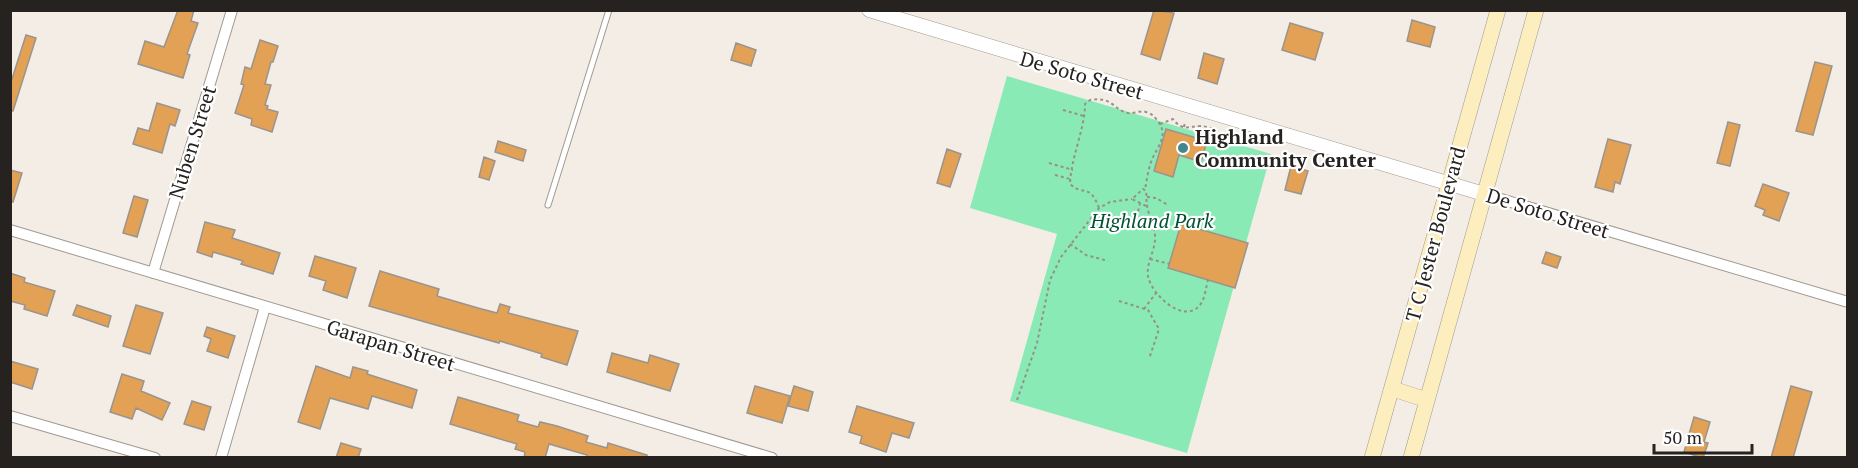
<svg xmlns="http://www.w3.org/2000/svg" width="1858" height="468" viewBox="0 0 1858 468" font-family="'PT Serif',serif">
<rect width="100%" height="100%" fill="#f4ede5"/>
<path fill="#89eab5" d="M1007 76 1271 154 1187 453 1010 401 1057 234 970 208Z"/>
<path fill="#e2a154" stroke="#9b948c" stroke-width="1.5" d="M178 10H194L191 21 198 23 187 54 190 55 183 78 138 64 145 41 164 47Z
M1154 10 1174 13 1160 60 1141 54Z
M1412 20 1435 27 1430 47 1407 41Z
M1290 23 1323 33 1315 60 1282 50Z
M26 35 36 38 13 111H10V85Z
M260 40 278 46 273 62H271L265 84 271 85 265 105 268 106 267 109 278 112 272 132 251 125 252 119 235 113 244 85 241 84 245 67 251 69Z
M736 43 756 50 751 66 731 60Z
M1204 53 1224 59 1217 84 1198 78Z
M1815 62 1832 66 1813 135 1796 131Z
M157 103 180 110 175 126 170 124 162 153 133 144 138 128 149 131Z
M1728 122 1740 125 1730 166 1717 163Z
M1166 129 1207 141 1201 162 1179 155 1173 177 1154 171Z
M1608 139 1631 145 1620 184 1615 182 1613 192 1595 187Z
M498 141 526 150 523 161 495 152Z
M947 149 961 154 950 187 937 183Z
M484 157 495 161 489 180 479 177Z
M1291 166 1308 171 1301 194 1285 190Z
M10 170 22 173 13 202H10Z
M1763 184 1789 193 1779 221 1763 215 1765 210 1755 206Z
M134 196 148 200 137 237 123 233Z
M205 222 235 230 232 238 280 253 273 274 241 264 243 261 213 252 212 257 197 252Z
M1181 224 1248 243 1235 288 1168 268Z
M1546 252 1561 257 1557 268 1542 263Z
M315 256 356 268 347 298 323 290 326 281 309 276Z
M380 271 439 289 437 296 478 308 497 313 500 304 510 307 508 313 578 331 567 365 541 357 542 354 500 341 499 343 369 306Z
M10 273 25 278 24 282 55 291 47 316 24 309 25 305 10 301Z
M77 305 111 316 108 327 73 315Z
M136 305 163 313 150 354 123 346Z
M207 327 235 336 228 358 207 351 211 339 204 336Z
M612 353 648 363 650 355 679 364 670 391 607 372Z
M10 361 38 369 32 389 10 382Z
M316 366 350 378 353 367 368 371 367 374 417 390 412 408 372 396 368 409 330 398 320 429 298 422Z
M122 374 144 381 141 391 170 403 162 420 136 408 132 419 110 412Z
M755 386 790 396 782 423 747 413Z
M794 386 813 392 808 411 788 406Z
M1791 386 1812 392 1793 458H1771Z
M458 397 519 415 517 421 538 427 540 422 557 426 588 436 586 442 607 448 608 443 647 455V458H586L587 455 549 444 545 458H524L525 452 515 449 517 444 450 424Z
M192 401 211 407 204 430 184 424Z
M857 406 914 423 909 438 892 433 886 452 860 443 862 436 849 432Z
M1694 417 1710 422 1704 442 1708 443 1703 458 1684 452Z
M341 443 361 449 358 458H336Z"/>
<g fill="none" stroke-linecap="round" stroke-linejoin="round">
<g stroke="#a19a92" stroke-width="7">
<path id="service" d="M548 205 609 10"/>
</g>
<g stroke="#a19a92" stroke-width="12">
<path id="minor" d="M1484 194 1848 302
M10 230 772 458
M153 273 232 10
M10 416 155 458
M221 458 265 307"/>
</g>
<g stroke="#a19a92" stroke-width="15">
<path id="tertiary" d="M869 10 1484 194"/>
</g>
<g stroke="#a19a92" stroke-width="16">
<path id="secondary" d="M1393 389 1427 400
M1372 458 1498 10
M1411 458 1536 10"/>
</g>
<path stroke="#96908b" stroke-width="2" stroke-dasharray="3 3" stroke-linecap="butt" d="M1063 110 1084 116
M1160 124 1173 119C1183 132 1188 126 1201 126 1205 126 1212 129 1216 130V129
M1184 127 1185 122
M1049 163 1073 170
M1055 175 1070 179
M1147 197 1156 198 1168 205
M1146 206 1132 199 1143 189 1146 191C1147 196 1146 201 1147 205 1148 215 1155 225 1155 236 1156 250 1146 262 1148 276 1151 294 1183 324 1199 306 1205 300 1206 287 1208 280
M1099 208C1089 182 1084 197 1070 184 1071 157 1085 129 1085 104L1090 100C1113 96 1113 110 1128 113 1134 114 1140 110 1146 112 1151 113 1154 116 1157 120 1170 136 1157 146 1151 162 1148 170 1147 180 1145 189
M1135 223 1140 204
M1070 244 1086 255 1108 261
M1150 259 1170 264
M1119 301 1148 310 1159 329 1149 359
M1144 309 1156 293
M1017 400 1037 343 1050 280 1061 257 1099 208 1110 202 1132 199"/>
<use href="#service" stroke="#fff" stroke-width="5"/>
<use href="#minor" stroke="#fff" stroke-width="10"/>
<use href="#tertiary" stroke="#fff" stroke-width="14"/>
<use href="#secondary" stroke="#fceebe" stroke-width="15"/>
</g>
<circle fill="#40888e" stroke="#fff" stroke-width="2" cx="1183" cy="148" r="6"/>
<g text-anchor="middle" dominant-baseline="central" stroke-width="4.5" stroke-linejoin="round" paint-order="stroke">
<g font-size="20" fill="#25221f" stroke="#fff">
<text transform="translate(1082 75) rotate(16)">De Soto Street</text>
<text transform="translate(192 142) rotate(-73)">Nuben Street</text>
<text transform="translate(1548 213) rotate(17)">De Soto Street</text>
<text transform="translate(1435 234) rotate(-75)">T C Jester Boulevard</text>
<text transform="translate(391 345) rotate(17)">Garapan Street</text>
</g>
<g font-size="20" font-weight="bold" fill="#25221f" stroke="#fff" text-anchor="start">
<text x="1195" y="136">Highland<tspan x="1195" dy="23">Community Center</tspan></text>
</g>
<g font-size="20" font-style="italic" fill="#005231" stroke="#fff">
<text x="1152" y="220">Highland Park</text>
</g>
</g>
<rect width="1858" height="468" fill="none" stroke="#25221f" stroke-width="24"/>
<path d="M1654 444v9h98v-9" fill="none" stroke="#25221f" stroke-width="3"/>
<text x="1663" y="444" font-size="18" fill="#25221f" stroke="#ffffff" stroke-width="4.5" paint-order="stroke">50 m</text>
</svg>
